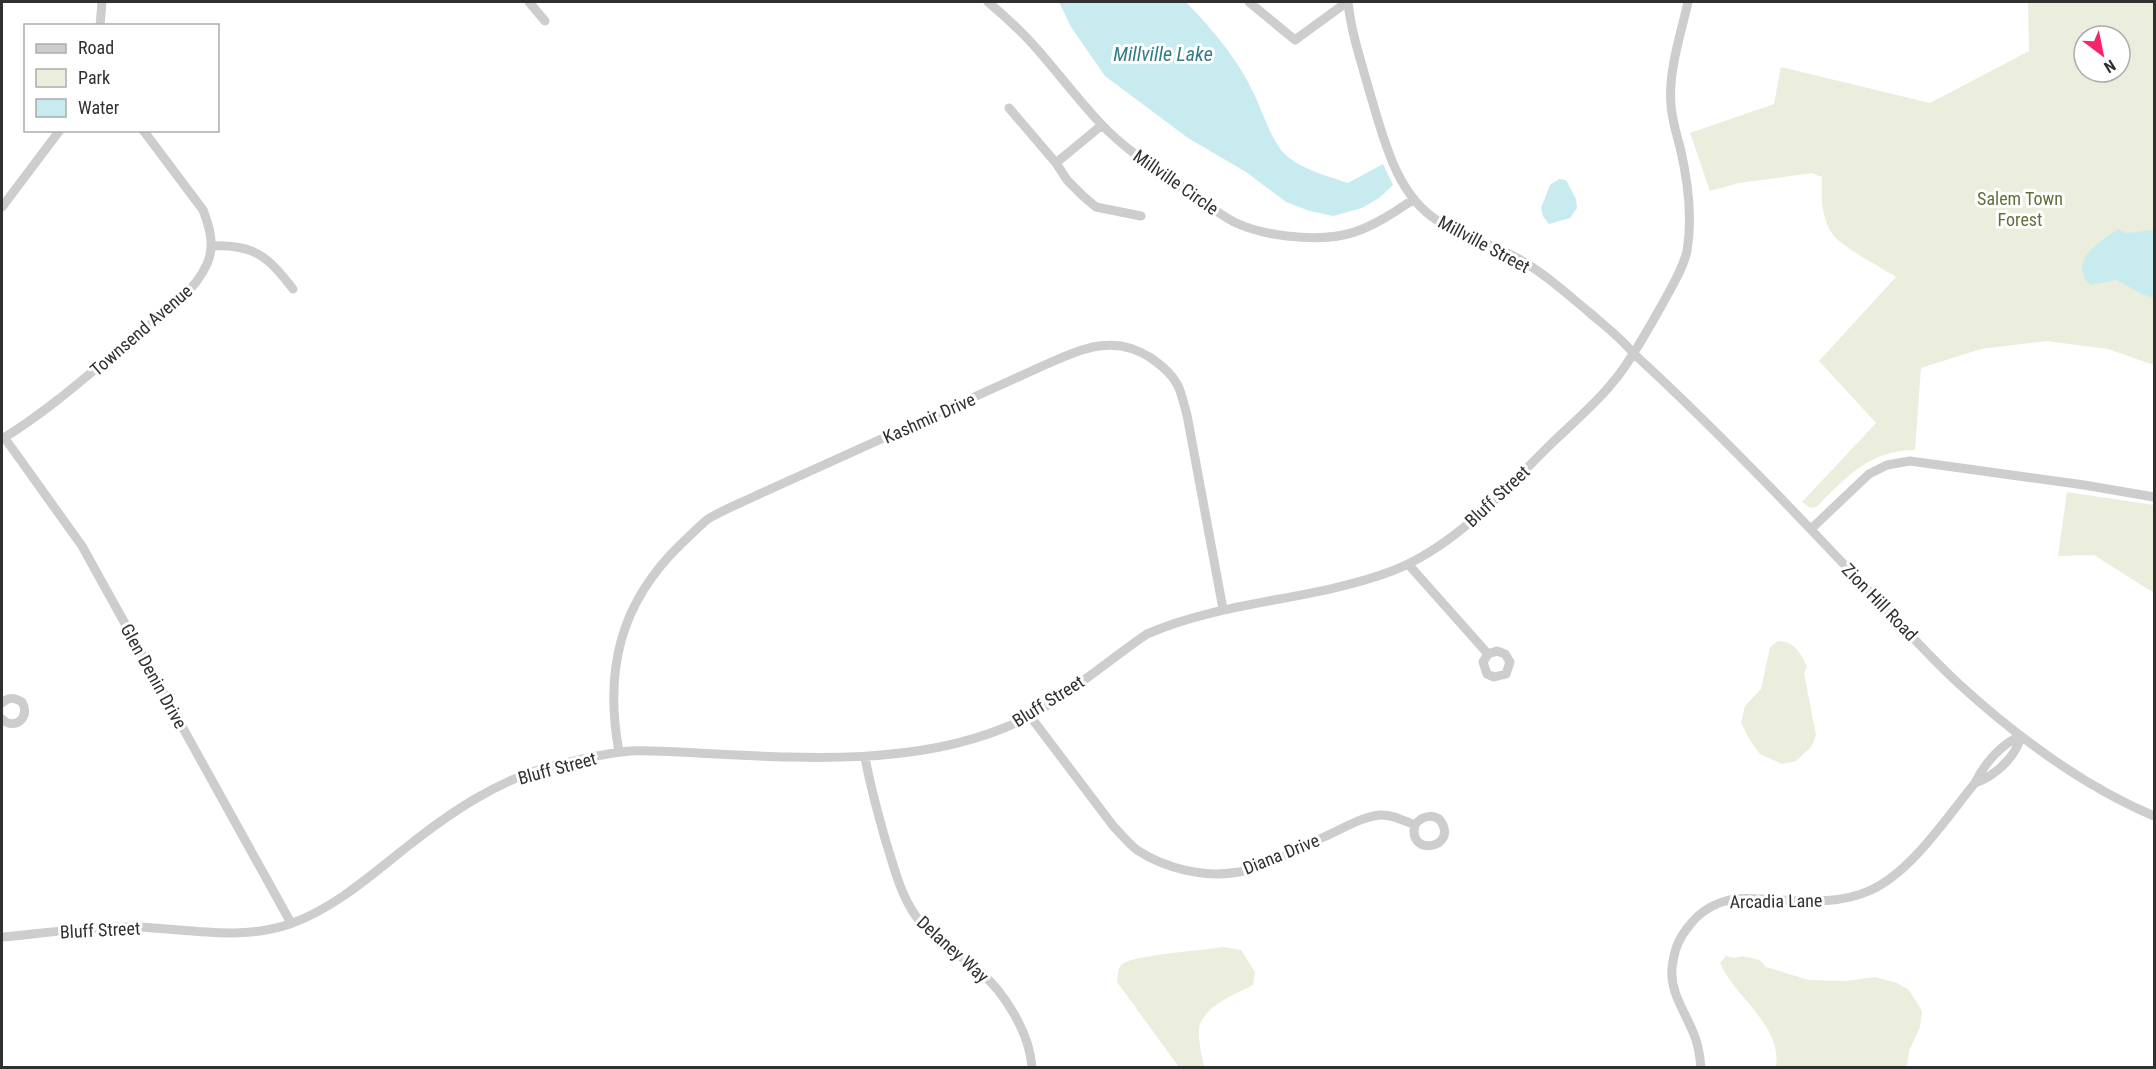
<svg xmlns="http://www.w3.org/2000/svg" width="2156" height="1069" viewBox="0 0 2156 1069" font-family="'Roboto Condensed',sans-serif">
<rect width="100%" height="100%" fill="#fff"/>
<path fill="#ebeedc" fill-rule="evenodd" d="M2028 2H2154V365L2108 349 2046 341 1981 349 1921 368 1915 450C1869 450 1847 477 1816 507L1810 508 1802 502 1876 423 1819 361 1896 277C1880 267 1850 251 1837 239 1821 224 1821 197 1822 177L1812 173 1739 183 1710 191 1690 133 1774 104 1781 67 1930 103 2029 51ZM2084 36H2120V72H2084Z
M2067 492 2154 505V593L2094 555 2058 556Z
M1778 641C1794 641 1800 652 1807 666L1804 673 1816 735 1812 746 1796 761 1782 764 1760 754 1751 742 1741 723 1745 706 1761 689 1770 647Z
M1224 947 1241 950 1255 972 1253 985C1235 994 1202 1007 1199 1029 1198 1042 1202 1055 1204 1067H1179L1117 982C1118 976 1117 969 1122 964 1135 955 1205 950 1224 947Z
M1726 956 1735 958 1742 956 1760 960 1766 967 1809 980 1846 981 1875 977 1897 983 1909 990 1922 1011 1920 1027 1909 1051 1907 1067H1776C1782 1025 1736 999 1720 963Z"/>
<path fill="#c7ebef" d="M1059 2H1186C1212 29 1238 59 1254 94 1263 112 1271 141 1286 155 1302 170 1328 176 1348 183L1383 164 1393 185 1379 198 1362 208 1333 216 1310 211 1286 202 1246 172 1188 138 1105 76 1071 27Z
M1559 179 1566 180 1576 199 1577 208 1570 218 1549 224 1543 216 1541 208 1550 185Z
M2118 229 2126 233 2154 230V298L2142 294 2116 280 2090 285C2067 261 2100 241 2118 229Z"/>
<g fill="none" stroke-linecap="round" stroke-linejoin="round">
<path stroke="#cdcdcd" stroke-width="9" d="M529 2 545 21
M988 2C1006 17 1022 32 1037 49 1059 74 1079 101 1102 125 1127 151 1156 169 1185 189 1202 200 1217 213 1234 222 1251 230 1269 234 1287 236 1344 243 1367 231 1414 199
M1249 2 1295 40 1347 2
M1348 2C1351 32 1361 61 1369 90 1383 136 1395 194 1438 221 1462 237 1492 244 1517 258 1543 272 1567 294 1590 313 1605 326 1621 338 1633 353 1704 418 1771 487 1836 556 1877 598 1916 644 1959 684 2016 736 2083 786 2154 816
M100 26 102 2
M1009 108 1056 163 1067 180 1083 196 1096 207 1141 216
M1056 163 1102 125
M2 207 60 130
M212 246C255 244 268 257 293 289
M4 437 82 546 291 923
M2 439C48 411 88 375 129 341 156 319 192 297 207 264 215 246 210 228 203 210L143 130
M1811 529 1869 474 1887 465 1910 461 2084 485 2154 497
M1408 564 1488 654 1483 662 1487 674 1494 677 1506 674 1510 662 1505 654 1497 651 1488 654
M2 703C8 697 14 697 22 702 31 717 15 731 2 719
M1030 716 1114 827C1122 835 1129 844 1137 850 1166 869 1205 878 1239 872 1268 866 1297 849 1324 837 1342 829 1361 817 1380 815 1392 814 1404 821 1415 825 1407 855 1453 850 1443 825 1437 812 1422 815 1415 825
M619 752C604 670 620 603 681 544 690 536 699 526 708 519 723 510 738 504 753 497L1047 364C1083 348 1115 334 1151 358 1162 366 1171 373 1177 384 1182 393 1184 405 1187 415L1223 609
M865 757C870 786 878 814 886 842 894 867 900 893 915 915 931 938 955 951 977 969 1004 991 1030 1033 1032 1068
M1975 783C1995 776 2016 757 2021 736
M2 937C46 933 92 926 137 927 188 929 240 941 290 924 335 908 371 875 408 846 451 812 498 780 552 766 578 760 604 753 631 751 659 750 689 753 717 754 810 759 916 764 1004 728 1057 706 1100 666 1147 634 1225 600 1312 601 1392 571 1456 546 1503 491 1551 444 1575 421 1601 399 1621 372 1637 350 1650 326 1663 303 1672 286 1683 269 1687 251 1693 216 1688 181 1680 147 1676 133 1672 119 1671 105 1668 71 1681 34 1688 2
M1701 1068C1700 1056 1698 1043 1693 1032 1684 1010 1670 992 1672 968 1674 951 1678 939 1689 926 1698 914 1711 905 1726 901 1737 897 1751 899 1762 899 1798 900 1837 906 1871 890 1912 871 1946 818 1975 783 1984 764 2002 743 2021 736"/>
</g>
<g text-anchor="middle" dominant-baseline="central" stroke-width="6" stroke-linejoin="round" paint-order="stroke">
<g font-size="18" fill="#303030" stroke="#fff">
<text transform="translate(1176 182) rotate(35)">Millville Circle</text>
<text transform="translate(1484 244) rotate(28)">Millville Street</text>
<text transform="translate(141 330) rotate(-41)">Townsend Avenue</text>
<text transform="translate(929 418) rotate(-24)">Kashmir Drive</text>
<text transform="translate(1497 496) rotate(-43)">Bluff Street</text>
<text transform="translate(1880 602) rotate(46)">Zion Hill Road</text>
<text transform="translate(154 676) rotate(61)">Glen Denin Drive</text>
<text transform="translate(1048 701) rotate(-32)">Bluff Street</text>
<text transform="translate(557 768) rotate(-15)">Bluff Street</text>
<text transform="translate(1281 854) rotate(-22)">Diana Drive</text>
<text transform="translate(1776 901) rotate(-1)">Arcadia Lane</text>
<text transform="translate(100 930) rotate(-3)">Bluff Street</text>
<text transform="translate(953 949) rotate(42)">Delaney Way</text>
</g>
<g font-size="18" fill="#627039" stroke="#fff">
<text x="2020" y="198">Salem Town<tspan x="2020" dy="21">Forest</tspan></text>
</g>
<g font-size="20" font-style="italic" fill="#307c85" stroke="#fff">
<text x="1163" y="54">Millville Lake</text>
</g>
</g>
<rect width="2156" height="1069" fill="none" stroke="#303030" stroke-width="6"/>
<rect x="24" y="24" width="195" height="108" fill="#ffffff" stroke="#acacac" stroke-width="1.5"/>
<rect x="36" y="44" width="30" height="9" fill="#cdcdcd" stroke="#acacac" stroke-width="1.5"/>
<text x="78" y="54" font-size="18" fill="#303030">Road</text>
<rect x="36" y="69" width="30" height="18" fill="#ebeedc" stroke="#acacac" stroke-width="1.5"/>
<text x="78" y="84" font-size="18" fill="#303030">Park</text>
<rect x="36" y="99" width="30" height="18" fill="#c7ebef" stroke="#acacac" stroke-width="1.5"/>
<text x="78" y="114" font-size="18" fill="#303030">Water</text>
<g transform="translate(2102 54) rotate(148)"><circle r="28" fill="#ffffff" stroke="#acacac" stroke-width="1.5"/>
<path d="M0-4.5L10 22L0 15L-10 22Z" fill="#f5246d"/>
<text y="-9" font-size="16" font-weight="bold" text-anchor="middle" fill="#303030">N</text>
</g>
</svg>
